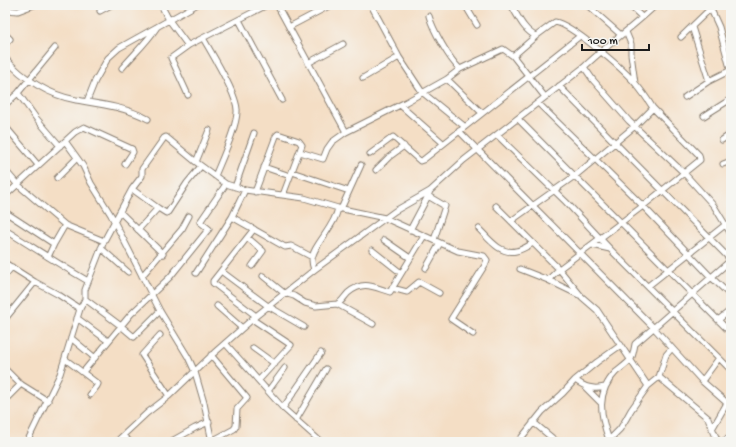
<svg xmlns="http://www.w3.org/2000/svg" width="736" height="447" viewBox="0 0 736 447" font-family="'Gochi Hand',sans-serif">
<rect width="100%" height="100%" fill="#f6f6f2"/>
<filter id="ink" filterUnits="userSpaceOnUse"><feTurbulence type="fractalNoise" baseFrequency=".025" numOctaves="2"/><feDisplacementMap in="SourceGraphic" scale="8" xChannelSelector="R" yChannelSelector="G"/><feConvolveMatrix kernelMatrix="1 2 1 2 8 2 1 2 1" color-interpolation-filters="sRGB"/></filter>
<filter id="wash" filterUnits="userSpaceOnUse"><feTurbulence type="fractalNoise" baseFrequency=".012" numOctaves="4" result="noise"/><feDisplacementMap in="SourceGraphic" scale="16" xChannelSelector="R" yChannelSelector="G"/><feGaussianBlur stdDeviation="0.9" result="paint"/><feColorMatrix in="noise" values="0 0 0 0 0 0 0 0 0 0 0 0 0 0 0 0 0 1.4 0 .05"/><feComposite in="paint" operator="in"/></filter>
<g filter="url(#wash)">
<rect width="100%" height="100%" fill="#f4dec5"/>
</g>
<g filter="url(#ink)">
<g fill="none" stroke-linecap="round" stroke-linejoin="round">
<g stroke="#887d70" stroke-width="7">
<path id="minor" d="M161 5 169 20 186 43 189 45 267 5
M277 5 346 132 406 102 447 79 460 69
M371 5 399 57 422 92 464 126
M465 5 477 25
M511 5C518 16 524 31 536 36L555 22C571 24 623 69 635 83 642 91 648 100 653 108L635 126 576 175 511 221
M587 5 621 35
M629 5 642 17
M709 5 719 27 731 72
M5 10 18 11 34 5
M100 11 111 5
M429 16C433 30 449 59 460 69L503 49 513 56
M239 20 282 100
M289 27 331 5
M692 27 709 81
M626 32 631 44V54L635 83
M5 34 10 39 5 44
M536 36 513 56 545 97
M681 37 711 8
M203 38C212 54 237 94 237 110 238 125 221 161 215 176
M5 58C23 79 49 95 76 100 100 104 126 107 148 119
M308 63 343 44
M584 67 593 80 629 121 684 173 714 206 731 234
M122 68C134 54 147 42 157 27
M363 78 399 57
M447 79 482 113
M559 86 731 260
M18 93 36 118 60 146
M188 95 171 58 189 45
M685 97 709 81 731 70
M87 101 95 81 108 58 119 48 196 5
M538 103 643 206 711 277 731 296
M5 105 18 93 55 48
M400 105 443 143
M704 116 731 99
M518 119 731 333
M5 126 38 165
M459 131 654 328 672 348
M498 136 566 202 610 249 719 358 702 381
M722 140 731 134
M65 141 83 166 91 183 111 215 160 311 188 357 195 372 204 403 212 442
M300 152 323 159 327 149 332 142 346 132
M370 154 393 137 420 161 423 160 580 36
M196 162 209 130
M723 164 731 161
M264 167 290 176
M5 170 17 184 65 225 54 244
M376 170 389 157 404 146
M292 172 349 191
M57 178 77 158
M235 187 254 133
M132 189 158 208 138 230
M430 191 428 196 445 206 434 240
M255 192 276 136 278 134 299 141 302 145 283 195
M5 196 75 132 84 127 132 149 133 152 125 164
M496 206 559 269 582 297 597 310 648 386
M158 208 166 213 168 212 187 183 201 166
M341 209 361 165
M5 212 54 244 48 257
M120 212 163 254
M232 217 285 247 291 246 312 257
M65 225 104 241
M254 229 213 281V283L256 316
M479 229C488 238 500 255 516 251 522 250 528 246 533 243
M5 230C33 247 60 265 88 281
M410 230 428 196
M248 238 263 251 252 266
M384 240 410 258
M592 245 610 249
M101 248 128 272
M372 250 401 273
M5 263 35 282 59 295 80 309
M426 268 440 243
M520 269 548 280 579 295
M314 270C313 267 312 263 312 260 312 246 335 227 338 208
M221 271 268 306 304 327
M196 273 232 217 245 190
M5 275 12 267
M142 276 182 229 189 216
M263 276 284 293 294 296 305 303 316 306 337 304C342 302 344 297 348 293 364 280 373 287 390 292L424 236
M548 280 559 269 643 206 700 160 699 155 653 108
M648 286 725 225
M392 288 407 292 419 282 439 293
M85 299 121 326 134 337 160 311
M337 304 373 324
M217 306 242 328
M77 318 108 341
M5 319 35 282
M252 319 291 345 259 380
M718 320 731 310
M160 335 142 355 169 396
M71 338 95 358
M225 343 283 408 321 442
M253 348 275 364
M719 358 731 370
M65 359 98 384 97 386 90 395
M5 369 19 383 48 401
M83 372 131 314 170 277 207 231 209 229 200 222 226 184
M659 377 708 418 718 442
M575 380C585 387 592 390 605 387
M586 388 601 403
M268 391 285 368
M5 400 21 384
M283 408 321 353
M296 420 326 369
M533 422 557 442
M123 436 130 442
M609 440C600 415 596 392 616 372 621 368 627 364 631 359 633 356 634 349 635 344L731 260
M608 441 620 429 626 419 631 410 648 386 659 377 666 355 672 348 702 381 727 403 712 429
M27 442 60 374 80 309 85 299V290L90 277 104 241 132 189 142 176V169L164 138 166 137 196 162 226 184 245 190 304 198 338 208 385 218 458 251 484 256 487 260 485 265 451 319 473 334
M116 442 147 413 169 396 214 353 256 316 314 270 395 211 430 191 464 160 584 67C607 45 633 27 656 5
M170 442 195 428 209 422
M210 442 234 429 236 426 237 409 247 398 211 355
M518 442 542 412 562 394 575 380 597 362 621 345
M722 442 731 437"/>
</g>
<use href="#minor" stroke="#fff" stroke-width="5"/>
</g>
</g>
<rect width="736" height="447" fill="none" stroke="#f6f6f2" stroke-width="20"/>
<path d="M582 44v6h67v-6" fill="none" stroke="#1c1c1c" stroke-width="2"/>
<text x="588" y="44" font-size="12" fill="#1c1c1c" stroke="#f6f6f2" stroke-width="3" paint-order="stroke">100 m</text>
</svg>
